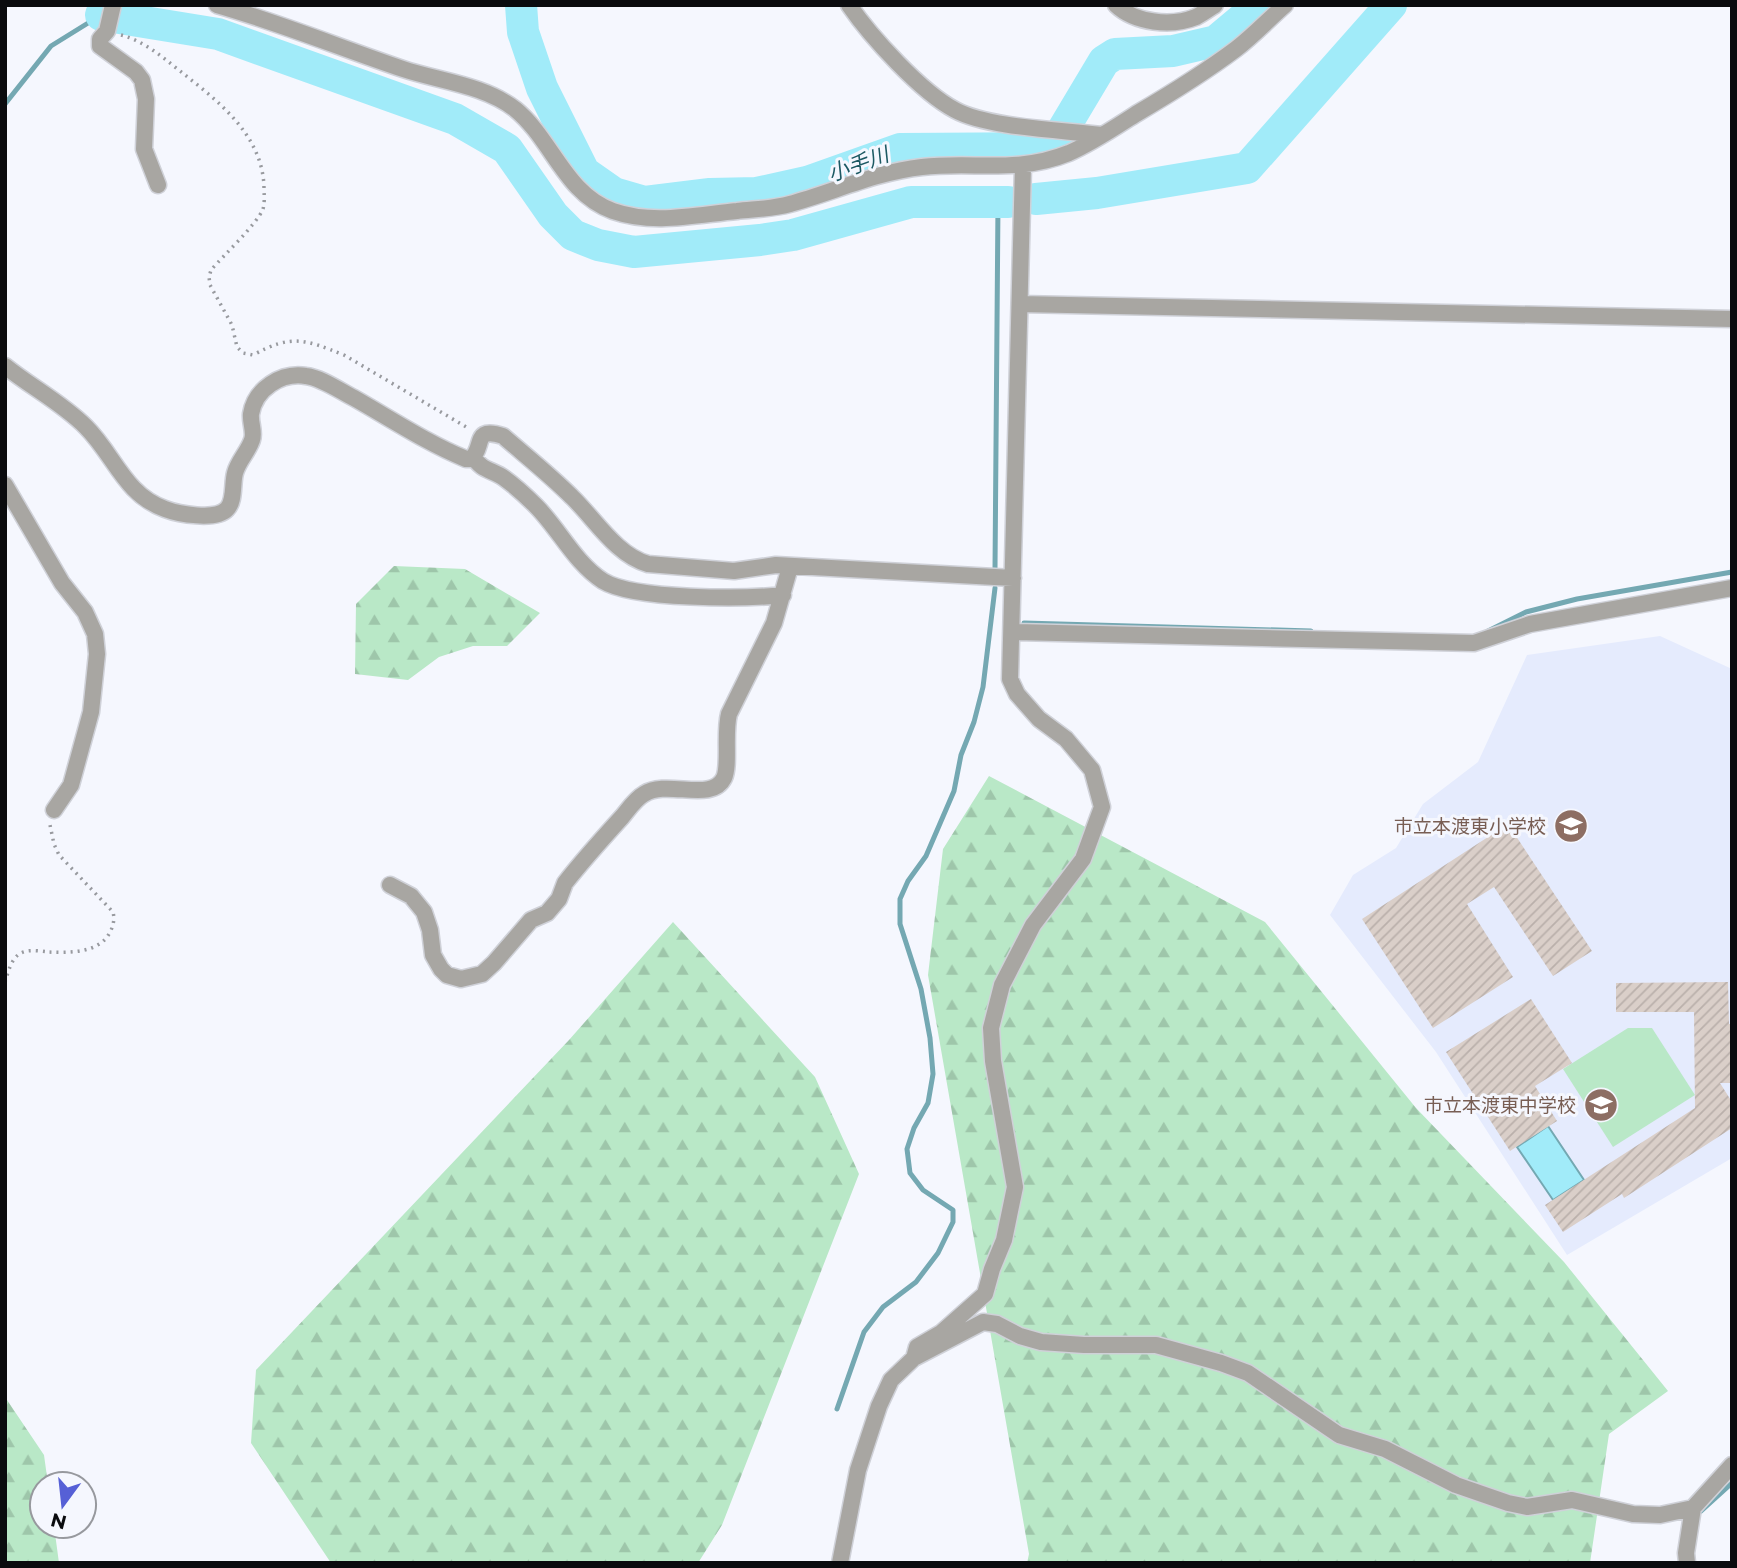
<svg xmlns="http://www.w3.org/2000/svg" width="1737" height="1568" viewBox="0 0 1737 1568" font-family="Montserrat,'Noto Sans JP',sans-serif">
<defs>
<pattern id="forest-firs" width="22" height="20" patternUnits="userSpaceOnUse" patternTransform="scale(1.75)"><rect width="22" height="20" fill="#b9e8c7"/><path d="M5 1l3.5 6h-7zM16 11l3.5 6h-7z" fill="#9ec6aa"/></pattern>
<pattern id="building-hatch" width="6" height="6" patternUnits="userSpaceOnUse" patternTransform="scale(1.75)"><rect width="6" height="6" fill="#dacfc9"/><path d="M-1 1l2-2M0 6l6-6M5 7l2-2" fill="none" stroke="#bab0ab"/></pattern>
</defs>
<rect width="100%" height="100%" fill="#f5f7fe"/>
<path fill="#e5ebfd" d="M1660 636 1732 669V1158L1567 1255 1436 1052 1330 915 1353 875 1396 848 1423 804 1478 762 1527 655Z"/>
<path fill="url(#forest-firs)" d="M394 566 465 569 540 613 507 646H473L439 657 408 680 355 674 356 604Z
M989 776 1265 922 1416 1108 1564 1262 1668 1391 1609 1434 1590 1563H1027L1029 1554 928 975 943 849Z
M673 922 815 1077 859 1174 722 1525 698 1563H331L251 1443 256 1370 569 1040Z
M5 1397 44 1455 48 1484H42V1526H54L59 1563H5Z"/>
<path fill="#b9e8c7" d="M1628 1028H1652L1695 1095 1613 1147 1563 1069Z"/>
<path fill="#a1ebf9" stroke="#74a8b2" stroke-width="2" d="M1548 1126 1584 1180 1553 1200 1517 1147Z"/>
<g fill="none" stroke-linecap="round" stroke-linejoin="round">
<path stroke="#74a8b2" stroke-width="5" d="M5 104 51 46 101 15 106 9
M995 569 998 203
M1024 623 1311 631
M1488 631 1526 612 1577 599 1732 572
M837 1409 864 1332 883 1307 916 1282 938 1253 953 1222V1210L923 1190 910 1173 907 1149 914 1128 928 1103 933 1074 930 1038 921 989 900 924V899L908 881 926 856 954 791 961 755 974 722 983 687 995 588
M1700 1512 1732 1483"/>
<path stroke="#a1ebf9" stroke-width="32" d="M521 5 523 32 542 88 584 172 614 193 645 202 710 194 757 193 807 182 900 149 1039 148 1058 138 1104 61 1115 54 1173 51 1216 41 1259 5
M101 15 218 34 455 119 507 149 553 215 573 235 598 245 634 252 760 240 793 235 911 202H1008
M1036 199 1097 193 1247 168 1391 5"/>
</g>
<path fill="url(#building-hatch)" d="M1508 824 1592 951 1553 976 1494 887 1467 904 1513 977 1433 1028 1362 919Z
M1728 982 1729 1024H1732V1083H1720L1732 1102V1128L1624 1198 1622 1194 1563 1232 1545 1205 1695 1108 1694 1012H1616V983Z
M1531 999 1572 1063 1535 1086 1557 1121 1510 1151 1446 1052Z"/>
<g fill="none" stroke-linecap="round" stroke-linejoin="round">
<g stroke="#cfd1d8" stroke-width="19">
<path id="street" d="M113 5 107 31 100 39V46L136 72 142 80 146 99 144 149 158 185
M217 5C280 23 341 48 403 69 439 81 484 85 515 109 552 139 565 194 613 211 653 225 695 215 737 211 754 209 773 209 790 204 834 192 876 172 922 167 974 161 1017 174 1069 153 1092 143 1114 128 1136 114 1170 94 1204 73 1236 49 1253 36 1268 20 1285 5
M849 5C871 37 921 92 955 110 988 128 1063 130 1102 135
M1116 5C1135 23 1171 27 1196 17 1202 14 1209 9 1215 5
M1020 304 1732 319
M5 366C31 387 62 403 86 427 115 456 124 494 165 509 178 514 216 521 227 509 235 501 232 484 235 473 238 461 248 452 252 440 255 432 250 423 251 414 255 389 281 372 306 376 322 378 340 391 354 398 391 419 427 443 466 459H471C485 447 472 426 503 436 526 456 550 475 572 497 595 519 616 555 648 564L734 571 776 565 1013 578
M474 457C480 470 493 470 504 478 515 486 526 496 536 506 559 529 575 563 603 581 634 600 745 599 783 595
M5 485 62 583 85 612 95 634 97 654 91 712 71 785 54 810
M1012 632 1474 643 1530 624 1732 588
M390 885 411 896 424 912 430 930 433 955 441 969 447 975 461 979 482 974 494 963 531 920 547 913 559 899 565 883C583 860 602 839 622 817 628 810 635 799 644 794 667 779 712 803 724 778 730 765 724 733 729 714L774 623 790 567
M914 1358 917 1347 941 1333 985 1294 992 1269 1004 1240 1015 1187 993 1061 991 1028 1002 985 1033 925 1083 859 1102 807 1092 770 1066 739 1039 719 1017 694 1010 679 1023 166
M840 1563 858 1470 879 1406 891 1380 914 1358 983 1322 997 1324 1020 1336 1041 1342 1084 1345H1156L1221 1363 1248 1373 1339 1435 1385 1449 1456 1485 1508 1503 1527 1507 1572 1500 1633 1514 1660 1515 1693 1508 1732 1465
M1687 1563 1686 1553 1693 1508"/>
</g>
<path stroke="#989a9f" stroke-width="3.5" stroke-dasharray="2 5" stroke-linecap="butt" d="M121 35C144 41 161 56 180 71 218 101 263 135 264 188 264 195 265 202 263 209 257 224 223 256 211 270L209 277 210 285 232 325 237 347 243 353 253 355C292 334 304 339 344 355L468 428
M5 982C8 973 11 958 21 953 29 949 40 951 48 952 69 953 98 953 109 934 113 927 115 920 113 912L59 855 54 844 50 825"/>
<use href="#street" stroke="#a8a6a2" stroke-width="16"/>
</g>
<defs>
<g id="school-disc" transform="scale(1.75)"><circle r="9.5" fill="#8d6e63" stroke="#f5f7fe"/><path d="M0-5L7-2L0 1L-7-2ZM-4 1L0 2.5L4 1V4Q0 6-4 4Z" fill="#fff"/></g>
</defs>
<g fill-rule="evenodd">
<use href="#school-disc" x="1571" y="826"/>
<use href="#school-disc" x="1601" y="1105"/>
</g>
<g text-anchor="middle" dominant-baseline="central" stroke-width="6" stroke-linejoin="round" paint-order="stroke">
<g font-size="19" fill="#785e54" stroke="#f5f7fe" text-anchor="end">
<text x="1546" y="826">市立本渡東小学校</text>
<text x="1576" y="1105">市立本渡東中学校</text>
</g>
<g font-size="21" font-style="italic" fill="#1c5963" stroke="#f5f7fe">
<text transform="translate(858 164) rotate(-20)">小手川</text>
</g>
</g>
<rect width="1737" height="1568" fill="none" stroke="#0a0b0e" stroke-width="14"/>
<g transform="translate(63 1505) rotate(195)"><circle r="33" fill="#f5f7fe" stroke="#97999e" stroke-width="2"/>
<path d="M0-5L12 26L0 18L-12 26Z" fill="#5660d6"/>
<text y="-10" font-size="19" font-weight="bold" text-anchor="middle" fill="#0a0b0e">N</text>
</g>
</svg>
